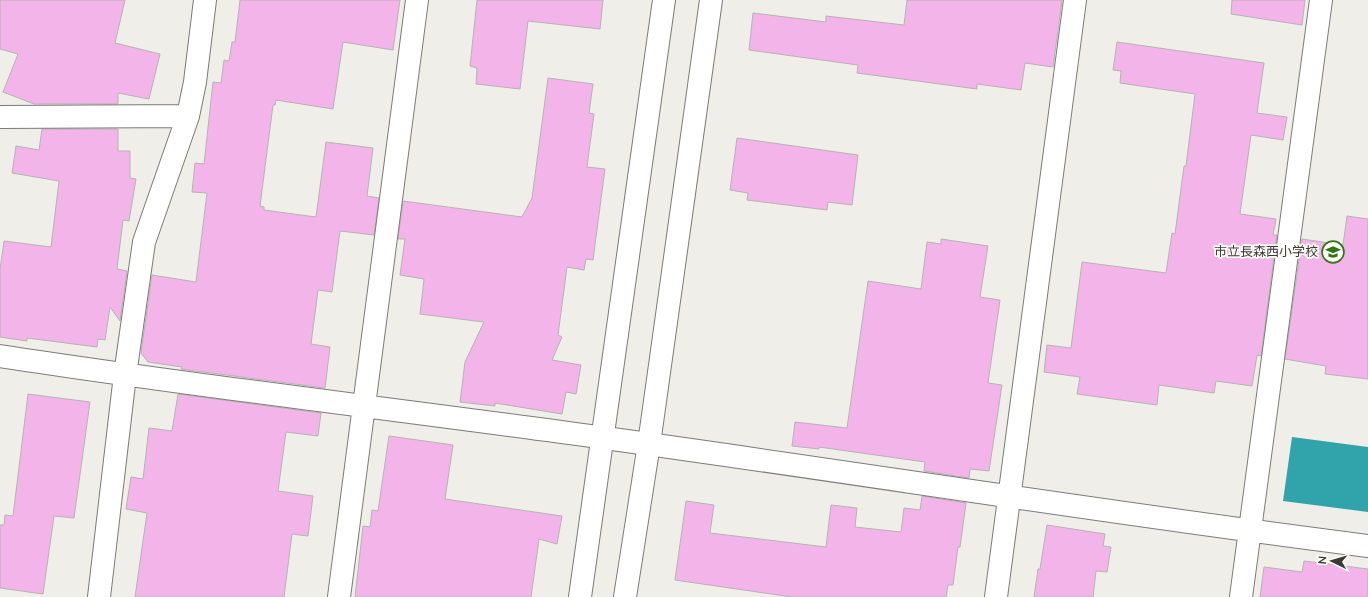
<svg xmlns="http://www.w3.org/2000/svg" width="1368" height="597" viewBox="0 0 1368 597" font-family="'Nunito Sans','Noto Sans JP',sans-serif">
<rect width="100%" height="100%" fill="#efeee8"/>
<path fill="#30a4aa" d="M1292 437 1368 447V512L1283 501Z"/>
<path fill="#f3b4e9" stroke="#b7b2b6" d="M0 0H125L115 43 160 54 149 99 118 93V104H34L3 92 18 54 0 49Z
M240 0H400L393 50 343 42 333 109 276 100 275 105H273L260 206 264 207V210L316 217 326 142 373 148 367 196 379 198 374 235 340 231 332 292 318 290 311 344 330 347 325 388 181 369 182 367 148 362 141 353 152 275 196 282 207 193 192 192 195 163 204 164 213 82 221 83 224 60 229 61 232 42H235Z
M477 0H603L600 29 528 21 520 89 476 84 477 68 470 66Z
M907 0H1062L1053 67 1025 63 1021 90 977 84V89L857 73 858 65 749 50 753 13 826 22V16L904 25Z
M1232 0H1305L1302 25 1231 14Z
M1117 42 1264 63 1257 113 1287 117 1283 140 1251 135 1240 214 1276 219 1273 235H1277L1261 356 1257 355 1252 386 1216 381 1214 393 1159 385 1157 405 1077 394 1080 377 1044 372 1047 345 1071 348 1082 262 1166 273 1172 233 1175 234 1184 166H1186L1195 94 1120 83 1121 71 1113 70Z
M548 78 593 84 589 113 594 114 587 167 605 169 593 260 586 259 584 270 567 267 558 335 562 337 552 360 581 365 576 394 566 392 562 414 495 403V406L460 402 465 362 484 322 420 314 424 279 400 275 405 239H398L403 201 522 217 532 198Z
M42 129H118V151H130V178L136 179 129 221 123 220 117 269 127 271 120 321 110 307 105 340 98 339 97 347 27 338V341L0 337V269L4 241 51 247 59 181 12 173 16 146 39 150Z
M737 138 858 155 852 205 828 202 827 210 747 200 748 193 730 190Z
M1347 216 1368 219V379L1325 374 1326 366 1285 359 1302 239 1343 245Z
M941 239 988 246 980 297 1000 300 988 383 1002 385 989 471 970 469 969 478 924 471 925 462 819 447V449L792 446 795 422 847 428 868 281 921 289 927 242 941 244Z
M28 394 90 402 74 518 54 516 43 594 0 588V525H4L5 515 13 516Z
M178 394 321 413 318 436 286 432 278 491 313 496 308 536 292 534 284 597H135L147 513 126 509 131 477 143 479 149 428 172 431Z
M389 436 453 445 445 499 562 516 557 544 539 539 531 597H355L363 526 370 527 372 510 378 511Z
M922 496 966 503 960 547H958L953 585H948L946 597H792L675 580 686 501 714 505 710 533 826 547 831 505 857 508 855 527 901 532 904 508 920 510Z
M1047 525 1105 534 1103 546 1111 547 1107 572 1096 571 1093 597H1034L1038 569H1040Z
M1304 561 1368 569V597H1260L1264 567 1302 572Z"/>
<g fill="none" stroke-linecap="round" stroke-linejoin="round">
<g stroke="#7d7b77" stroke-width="24">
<path id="minor" d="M0 117 188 116
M0 356C201 387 404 410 605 438 860 473 1113 514 1368 546
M99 597 125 375 144 242 188 116 195 82 205 0
M339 597 417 0
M996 597 1075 0
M1241 597 1321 0"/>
</g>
<g stroke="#7d7b77" stroke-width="24">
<path id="tertiary" d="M580 597 664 0
M625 597 649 444 711 0"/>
</g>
<use href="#minor" stroke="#fff" stroke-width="22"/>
<use href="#tertiary" stroke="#fff" stroke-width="22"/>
</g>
<defs>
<g id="school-ring" transform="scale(1.15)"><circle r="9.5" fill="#fcfbf6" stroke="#307516" stroke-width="1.5"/><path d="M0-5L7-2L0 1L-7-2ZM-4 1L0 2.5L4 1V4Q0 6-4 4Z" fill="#307516"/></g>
</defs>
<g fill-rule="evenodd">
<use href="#school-ring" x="1333" y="252"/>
</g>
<g text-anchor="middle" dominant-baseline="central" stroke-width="3.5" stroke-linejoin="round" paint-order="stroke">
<g font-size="13" fill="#3a3a38" stroke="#fcfbf6" text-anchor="end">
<text x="1318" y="252">市立長森西小学校</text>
</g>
</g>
<g transform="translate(1332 561) rotate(275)" stroke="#fcfbf6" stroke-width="3" paint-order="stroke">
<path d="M0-3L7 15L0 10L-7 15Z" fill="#3a3a38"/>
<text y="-6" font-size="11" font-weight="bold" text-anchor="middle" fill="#3a3a38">N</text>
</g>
</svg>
